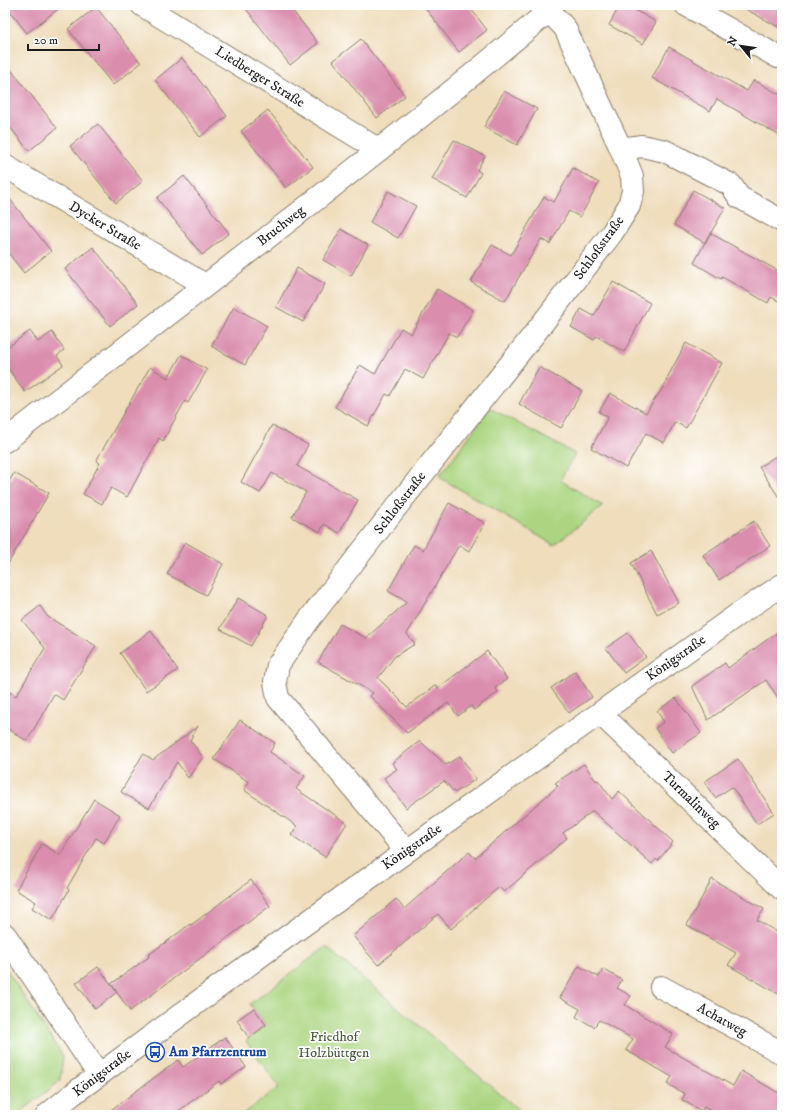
<svg xmlns="http://www.w3.org/2000/svg" width="787" height="1120" viewBox="0 0 787 1120" font-family="'IM FELL DW Pica',serif">
<rect width="100%" height="100%" fill="#fff"/>
<filter id="ink" filterUnits="userSpaceOnUse"><feTurbulence type="fractalNoise" baseFrequency=".025" numOctaves="2"/><feDisplacementMap in="SourceGraphic" scale="8" xChannelSelector="R" yChannelSelector="G"/><feConvolveMatrix kernelMatrix="1 2 1 2 8 2 1 2 1" color-interpolation-filters="sRGB"/></filter>
<filter id="wash" filterUnits="userSpaceOnUse"><feTurbulence type="fractalNoise" baseFrequency=".012" numOctaves="4" result="noise"/><feDisplacementMap in="SourceGraphic" scale="16" xChannelSelector="R" yChannelSelector="G"/><feGaussianBlur stdDeviation="0.9" result="paint"/><feColorMatrix in="noise" values="0 0 0 0 0 0 0 0 0 0 0 0 0 0 0 0 0 1.4 0 .05"/><feComposite in="paint" operator="in"/></filter>
<g filter="url(#wash)">
<rect width="100%" height="100%" fill="#efddbb"/>
<path fill="#abd580" stroke="#64784e" d="M490 408 575 454 560 480 603 506 554 545 439 477Z
M326 947 525 1115H242L279 1087 246 1041 266 1025 250 1004Z
M5 967 63 1056 60 1081 17 1115H5Z"/>
<g id="blocks">
<path fill="#da8dad" d="M5 5H63L27 33Z
M243 5H288L318 43 290 65Z
M423 5H468L487 30 459 52Z
M620 5H626L656 22 643 44 609 25Z
M738 5H782V29Z
M96 7 141 63 113 85 68 29Z
M361 39 405 96 377 118 333 61Z
M669 47 747 91 754 80 782 96V137L717 99 710 111 652 78Z
M182 58 227 116 200 137 155 80Z
M5 62 57 128 29 151 5 121Z
M504 91 537 109 517 145 484 127Z
M268 110 313 167 286 188 241 131Z
M98 124 143 181 116 203 70 146Z
M454 140 485 156 477 170 481 173 467 198 432 179Z
M573 168 599 183 580 217 569 211 550 244 541 239 505 301 471 282 492 245 511 255 544 197 554 202Z
M184 176 229 233 202 255 157 198Z
M693 190 725 208 705 243 674 225Z
M388 191 416 206 398 238 370 222Z
M5 193 51 251 24 273 5 249Z
M341 229 368 245 351 276 323 260Z
M710 233 782 273V303L771 297 768 303 722 277 721 279 694 263Z
M93 247 138 304 110 326 65 269Z
M297 268 325 284 303 322 276 307Z
M613 282 650 303 624 352 596 336 594 340 571 327 581 309 594 316Z
M437 289 473 310 457 337 449 333 423 379 405 369 390 396 386 394 368 426 335 407 360 365 375 374 401 328 411 334Z
M234 307 267 326 245 365 211 346Z
M30 331 38 342 52 332 64 350 57 356 63 365 25 392 5 364V349Z
M686 343 722 363 686 428 675 422 664 443 646 433 626 468 591 448 608 417 599 412 610 393 646 413 667 381 666 380Z
M181 355 207 370 188 403 185 401 163 441 159 438 127 497 111 488 102 504 83 494 100 463 96 461 150 367 168 378Z
M539 367 582 391 561 428 519 404Z
M272 425 308 445 297 466 358 500 339 533 324 524 320 532 292 517 306 492 272 473 260 493 241 482Z
M782 452V502L759 467Z
M14 473 49 493 5 569V488Z
M449 503 485 523 469 551 459 545 407 634 415 644 395 656 378 678 407 707 436 685 438 688 487 651 507 679 495 688 498 692 474 710 471 706 458 716 448 703 407 733 370 696 373 693 318 662 340 624 366 638 407 602 388 591 414 545 423 550Z
M754 521 770 546 719 580 703 555Z
M185 542 223 564 206 595 167 574Z
M651 551 679 603 657 614 631 563Z
M238 598 268 615 251 646 220 629Z
M40 606 48 617 96 646 63 700 54 694 27 741 5 727V689L16 696 45 648 22 620Z
M782 629V704L766 680 708 720 692 686 725 663 728 668Z
M151 631 178 670 146 691 120 653Z
M628 633 646 657 624 673 606 648Z
M575 671 592 697 569 713 551 688Z
M676 698 701 733 672 753 655 728 664 722 657 711Z
M240 720 275 743 270 752 305 776 296 789 347 823 325 857 291 835 297 826 244 790 249 782 214 759Z
M198 726 190 740 203 757 188 778 177 762 149 808 121 792 143 754 153 760Z
M420 741 446 765 460 756 476 779 455 793 444 781 406 808 384 778 397 769 392 763Z
M738 759 774 813 757 824 732 787 715 798 704 782Z
M584 764 596 781 598 780 612 799 619 791 673 842 658 861 656 859 652 864 593 811 563 833 567 838 504 892 499 887 451 929 438 914 378 965 353 936 396 899 404 909 469 852 475 858 558 786 555 783Z
M94 799 120 815 104 843 96 838 67 888 69 890 52 920 32 908 36 902 16 890 42 844 60 855Z
M712 879 764 909 757 920 782 935V996L728 965 736 953 687 925Z
M251 880 270 906 130 1011 111 984 149 957 148 955 169 940 190 924 191 925Z
M579 966 599 977 603 969 622 980 617 988 631 996 625 1005 673 1034 665 1047 733 1086 741 1071 782 1095V1115H718L704 1107 702 1111 682 1100 685 1094 667 1084 672 1077 626 1050 633 1039 599 1020 594 1027 576 1017 580 1009 560 998Z
M98 967 117 992 95 1009 76 983Z
M254 1008 266 1025 249 1038 237 1020Z
M225 1037 246 1067 221 1084 219 1081 173 1115H104L178 1060 183 1067Z"/>
</g>
</g>
<g filter="url(#ink)">
<use href="#blocks" fill-opacity="0" stroke="#867c6c" stroke-width="1"/>
<g fill="none" stroke-linecap="round" stroke-linejoin="round">
<g stroke="#867c6c" stroke-width="24">
<path id="minor" d="M142 5 379 150
M686 5 778 57
M621 149 642 146 665 151 731 185 739 197 782 221
M5 166 205 285
M5 441C187 299 372 160 549 11L553 5
M600 713 782 889
M406 851 278 698 275 682 278 665 308 621 394 510 535 333 612 233 629 206 633 191 632 176 621 149 565 28 549 11 540 5
M5 935 99 1075
M661 987 782 1053
M47 1115 73 1094 263 954 737 615 782 585"/>
</g>
<use href="#minor" stroke="#fff" stroke-width="22"/>
</g>
</g>
<defs>
<g id="bus-ring" transform="scale(1)"><circle r="9.5" fill="#fff" stroke="#1a4fb4" stroke-width="1.5"/><path d="M-5-6H5V4H4V6H2V4H-2V6H-4V4H-5ZM-3.5-4V0h7V-4ZM-3.5 1.2v1.5H-2V1.2ZM2 1.2v1.5H3.5V1.2Z" fill="#1a4fb4"/></g>
</defs>
<g fill-rule="evenodd">
<use href="#bus-ring" x="155" y="1052"/>
</g>
<g text-anchor="middle" dominant-baseline="central" stroke-width="3.5" stroke-linejoin="round" paint-order="stroke">
<g font-size="14" fill="#1c1c1c" stroke="#fff">
<text transform="translate(260 77) rotate(32)">Liedberger Straße</text>
<text transform="translate(105 226) rotate(31)">Dycker Straße</text>
<text transform="translate(281 226) rotate(-38)">Bruchweg</text>
<text transform="translate(599 248) rotate(-54)">Schloßstraße</text>
<text transform="translate(400 503) rotate(-52)">Schloßstraße</text>
<text transform="translate(676 658) rotate(-35)">Königstraße</text>
<text transform="translate(691 800) rotate(44)">Turmalinweg</text>
<text transform="translate(412 847) rotate(-35)">Königstraße</text>
<text transform="translate(722 1020) rotate(29)">Achatweg</text>
<text transform="translate(102 1073) rotate(-37)">Königstraße</text>
</g>
<g font-size="14" fill="#4e5d3f" stroke="#fff">
<text x="334" y="1037">Friedhof<tspan x="334" dy="16">Holzbüttgen</tspan></text>
</g>
<g font-size="14" font-weight="bold" fill="#164399" stroke="#fff" text-anchor="start">
<text x="169" y="1052">Am Pfarrzentrum</text>
</g>
</g>
<rect width="787" height="1120" fill="none" stroke="#fff" stroke-width="20"/>
<g transform="translate(741 46) rotate(299)" stroke="#ffffff" stroke-width="3" paint-order="stroke">
<path d="M0-3L7 15L0 10L-7 15Z" fill="#1c1c1c"/>
<text y="-6" font-size="11" font-weight="bold" text-anchor="middle" fill="#1c1c1c">N</text>
</g>
<path d="M28 44v6h71v-6" fill="none" stroke="#1c1c1c" stroke-width="2"/>
<text x="34" y="44" font-size="12" fill="#1c1c1c" stroke="#ffffff" stroke-width="3" paint-order="stroke">20 m</text>
</svg>
